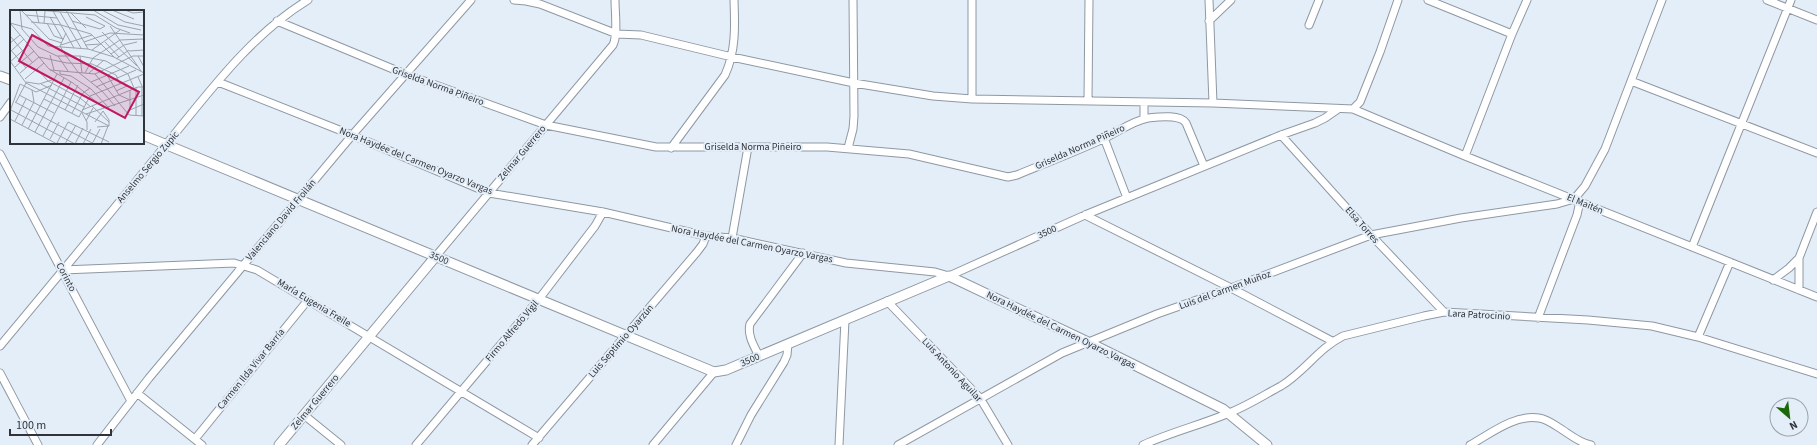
<svg xmlns="http://www.w3.org/2000/svg" width="1817" height="445" viewBox="0 0 1817 445" font-family="'Source Sans 3',sans-serif">
<rect width="100%" height="100%" fill="#e4eef9"/>
<g fill="none" stroke-linecap="round" stroke-linejoin="round">
<g stroke="#8f98a2" stroke-width="9">
<path id="street" d="M514 0 526 1 540 4 617 34 641 35 732 57 854 83 933 96 972 99 1213 103 1353 109 1465 156 1817 297
M972 0V99
M1209 0 1213 103
M1428 0 1512 34
M1767 0 1817 20
M277 21 405 74 546 125 656 147H827L909 154 1008 177 1017 175C1046 163 1075 152 1103 139 1118 132 1132 121 1148 118 1158 117 1180 114 1186 123L1204 166
M1209 21 1231 0
M1309 25 1319 0
M1631 81 1817 153
M218 82 352 135 489 193 603 212 706 236 732 238 846 263 935 272 949 276 1085 215 1281 135 1315 123 1325 118 1338 109
M1088 100 1089 0
M1353 109 1360 102 1380 52 1398 0
M0 117 11 102
M1144 119V103
M1281 135 1371 235 1444 312
M1104 138 1127 198
M671 148 725 75C736 51 735 26 734 0
M848 148 853 129 854 116 853 0
M0 154 131 401
M1465 156 1512 34 1527 0
M1085 215 1231 288 1332 341
M732 238 748 147
M1692 247 1791 0
M436 256 613 45C618 35 615 13 615 0
M63 270 234 263 257 270 539 438
M1773 280 1789 268 1799 258
M1799 290V258L1817 212
M887 301 980 398 1008 445
M1538 318 1577 215 1580 201
M1698 337 1730 262
M0 346C55 280 110 214 164 147 207 95 249 36 308 0
M759 356C754 346 747 335 750 324L803 253
M0 373 38 445
M137 393 202 445
M304 415 341 445
M195 439 308 300
M97 445 149 378 354 133 471 0
M416 445 539 299 595 226 603 212
M532 445 697 252 703 244 706 236
M653 445 714 372
M736 445 751 415 784 362 787 355 788 344
M839 445 845 320
M898 445 1062 353 1157 314 1231 288 1371 235 1461 218 1557 204 1574 199 1585 186 1605 149 1662 0
M1143 445C1171 432 1201 425 1229 413 1247 406 1264 395 1281 386 1304 372 1319 348 1343 336L1424 316 1444 312 1588 320 1652 326 1698 337 1817 374
M1470 445C1490 434 1515 414 1539 418 1546 419 1552 423 1558 427 1568 433 1579 443 1591 445"/>
</g>
<g stroke="#8f98a2" stroke-width="11">
<path id="secondary" d="M0 76 11 80
M143 135 714 372 726 370 949 276 1088 342 1223 409 1267 445
M279 445 436 256"/>
</g>
<use href="#street" stroke="#fff" stroke-width="7"/>
<use href="#secondary" stroke="#fff" stroke-width="9"/>
</g>
<g text-anchor="middle" dominant-baseline="central" stroke-width="4" stroke-linejoin="round" paint-order="stroke">
<g font-size="10" fill="#303338" stroke="#e4eef9">
<text transform="translate(438 86) rotate(20)">Griselda Norma Piñeiro</text>
<text x="753" y="147">Griselda Norma Piñeiro</text>
<text transform="translate(1080 147) rotate(-24)">Griselda Norma Piñeiro</text>
<text transform="translate(522 153) rotate(-50)">Zelmar Guerrero</text>
<text transform="translate(416 161) rotate(22)">Nora Haydée del Carmen Oyarzo Vargas</text>
<text transform="translate(148 167) rotate(-50)">Anselmo Sergio Zupic</text>
<text transform="translate(1585 204) rotate(22)">El Maitén</text>
<text transform="translate(281 220) rotate(-50)">Valenciano David Froilán</text>
<text transform="translate(1362 225) rotate(48)">Elsa Torres</text>
<text transform="translate(1047 232) rotate(-24)">3500</text>
<text transform="translate(752 244) rotate(11)">Nora Haydée del Carmen Oyarzo Vargas</text>
<text transform="translate(439 258) rotate(22)">3500</text>
<text transform="translate(66 277) rotate(62)">Corinto</text>
<text transform="translate(1225 290) rotate(-20)">Luis del Carmen Muñoz</text>
<text transform="translate(314 303) rotate(31)">María Eugenia Freile</text>
<text transform="translate(1479 315) rotate(3)">Lara Patrocinio</text>
<text transform="translate(1061 330) rotate(26)">Nora Haydée del Carmen Oyarzo Vargas</text>
<text transform="translate(512 331) rotate(-50)">Firmo Alfredo Vigil</text>
<text transform="translate(621 341) rotate(-49)">Luis Septimio Oyarzún</text>
<text transform="translate(750 360) rotate(-23)">3500</text>
<text transform="translate(251 369) rotate(-51)">Carmen Ilda Vivar Barría</text>
<text transform="translate(952 370) rotate(47)">Luis Antonio Aguilar</text>
<text transform="translate(315 402) rotate(-50)">Zelmar Guerrero</text>
</g>
</g>
<g transform="translate(10 10)">
<rect width="134" height="134" fill="#e4eef9"/>
<path fill="none" stroke="#9ca3ac" stroke-width="1" d="M10 0 12 19 28 37 47 46H70L96 51 118 64 124 78M11 0 39 29 52 33M26 0 29 13M28 0 85 5 106 18 120 23M56 0 78 39M83 0 108 15 131 20M92 0 115 12 134 16M102 0 124 9M115 0 123 3 134 2M43 1 64 38M50 2 71 38M61 3 76 18M16 5 47 8M40 7 53 30M76 7 95 16M62 11 90 19 95 16M21 12 51 15 81 24 104 47M0 13 22 19 38 36 78 39 104 47 134 63M0 13 39 59 63 73 94 98M34 13 35 1M37 13 44 26 53 29M100 16 131 61M92 22 127 56M56 23 50 36 56 46 68 62 92 81 105 96M0 26 22 52M74 32 100 23 134 25M95 32 109 47M0 33 10 25M51 35 82 25M75 35 91 34M0 39 16 58M82 40 110 20M1 41 14 29M119 41 134 40M101 44 114 35 127 32M40 45 44 60M48 46 58 61M70 46 72 63M128 46 134 57M29 47 57 53 82 54 106 65 110 74M106 49 119 40M0 51 16 73 6 92M0 52 19 35M5 57 24 41M27 59 38 71 70 88 81 97M40 60 85 64 119 105 134 106M50 61V64L61 66 81 79 99 98M10 63 29 47M75 63 83 48 110 30 133 29M79 63 94 50M85 64 123 46H134M97 65 109 85 120 90M128 67 132 76V106M15 69 34 53M16 72 29 74 45 69M81 72 119 56M16 73 99 116M31 74 74 97M86 77 126 60M106 81 117 76M9 85 44 103M34 89 69 107 80 86 134 64M5 92 84 134M82 96 99 112M1 100 65 134M55 100 68 75M72 100 128 77H134M120 100V80M120 100 134 94M0 101 10 74 26 82 42 75M62 103 73 83 80 78M72 103 77 112V120M76 104 134 85M126 106V77M0 109 47 134M5 111 16 89M76 111 83 98M85 112 93 101 99 110V116L87 117M12 115 24 92 22 80M18 119 47 64M25 122 54 68M33 126 61 72M40 129 49 112M47 133 58 112 99 132M55 134 66 115M65 134 73 118M73 134 81 119M82 134 90 119M91 134 98 116"/>
<path fill="#c2185b" fill-opacity="0.15" stroke="#c2185b" stroke-width="2" d="M22 25 129 82 115 108 9 51Z"/>
<rect width="134" height="134" fill="none" stroke="#303338" stroke-width="2"/>
</g>
<g transform="translate(1789 417) rotate(152)"><circle r="19" fill="#e4eef9" stroke="#9ca3ac"/>
<path d="M0-3L7 15L0 10L-7 15Z" fill="#1b6909"/>
<text y="-6" font-size="11" font-weight="bold" text-anchor="middle" fill="#303338">N</text>
</g>
<path d="M10 429v6h101v-6" fill="none" stroke="#303338" stroke-width="2"/>
<text x="16" y="429" font-size="12" fill="#303338" stroke="#e4eef9" stroke-width="3" paint-order="stroke">100 m</text>
</svg>
